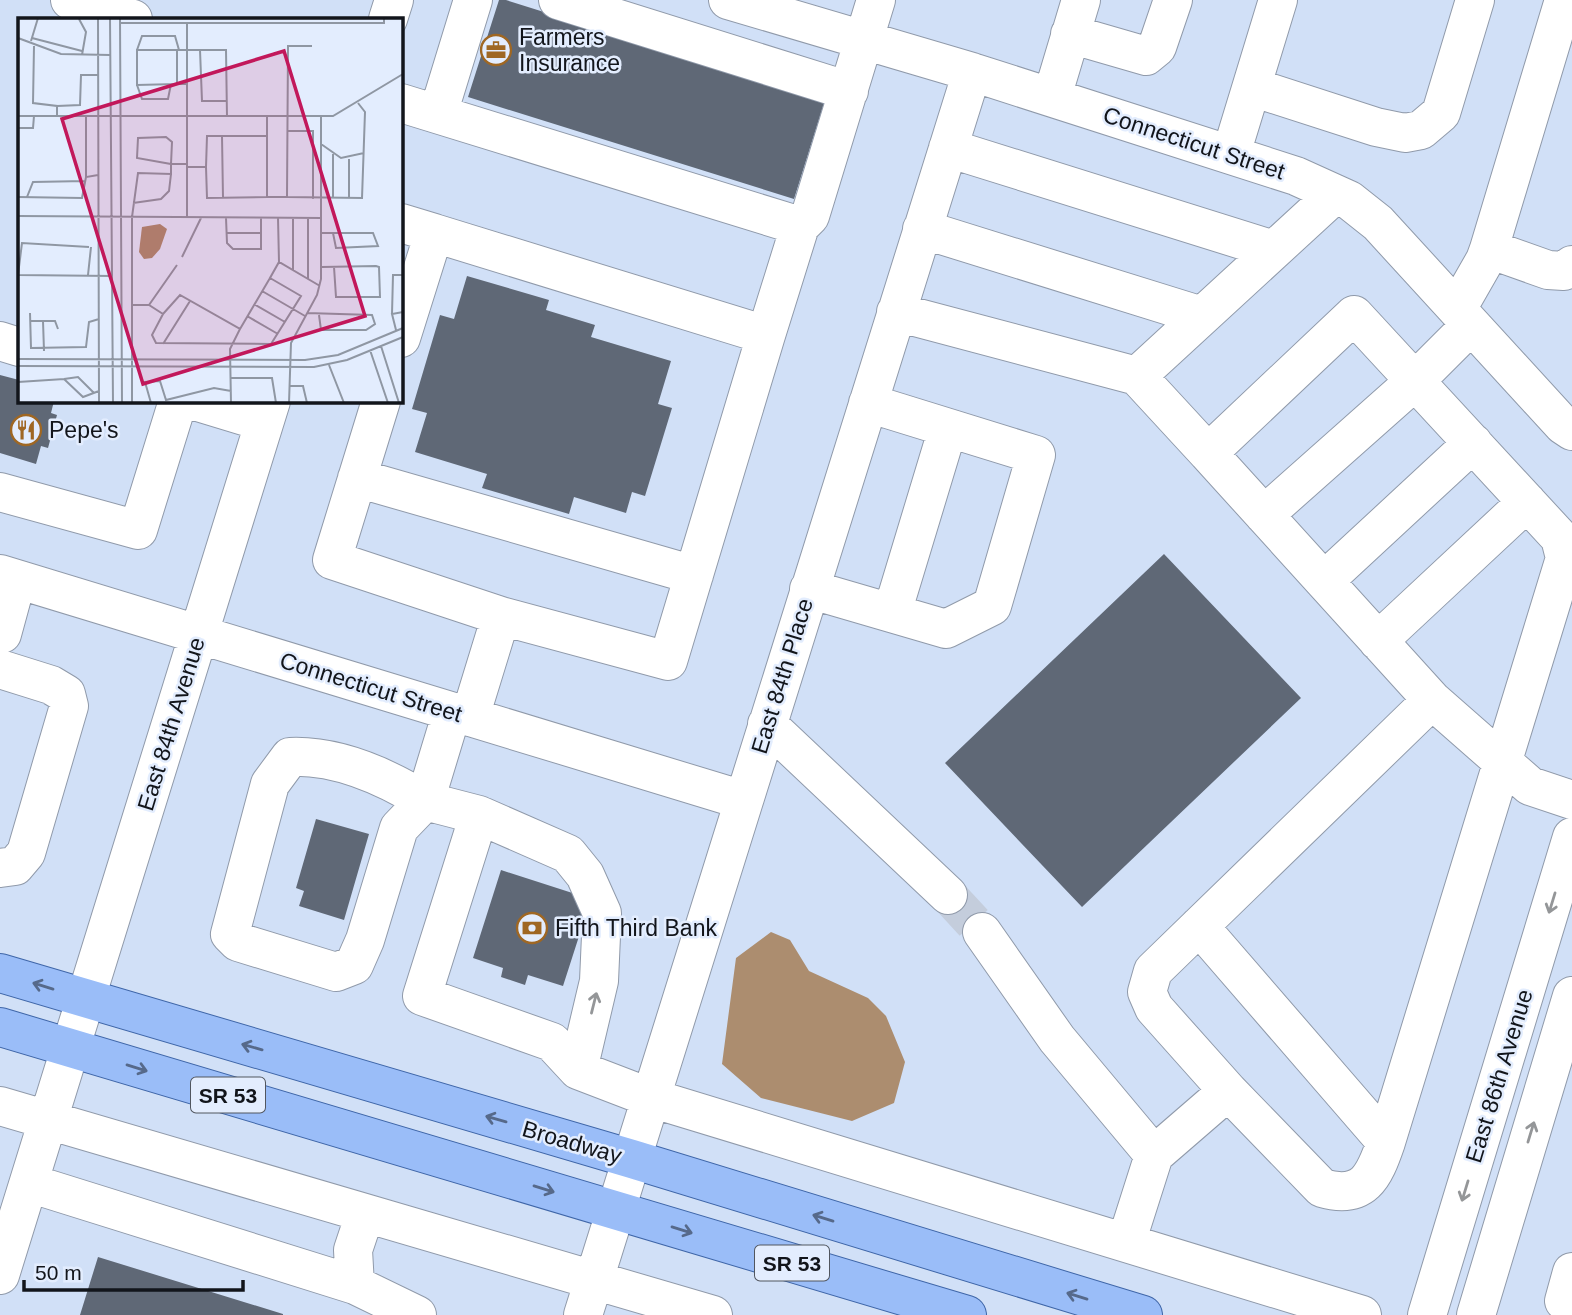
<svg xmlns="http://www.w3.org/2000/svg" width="1572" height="1315" viewBox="0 0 1572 1315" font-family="Arial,sans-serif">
<rect width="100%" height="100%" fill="#e3edfe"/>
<path fill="#d1e0f7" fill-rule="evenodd" d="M0 0H1572V1315H0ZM19 19H401V401H19Z"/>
<path fill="#ac8d6f" d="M771 932 790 940 809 971 868 998 886 1016 905 1062 894 1103 852 1121 761 1098 722 1064 736 958Z"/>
<path fill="#5f6876" d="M499 0H506L825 100 794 199 468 97Z
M467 276 549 300 546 310 595 325 591 337 671 361 658 404 672 408 645 496 632 492 626 513 574 497 569 514 482 488 487 474 415 452 427 413 412 409 440 315 454 319Z
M0 375 19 380V401H54L51 413 57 415 48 448 41 446 36 464 0 453Z
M1164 554 1301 698 1082 907 945 763Z
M316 819 369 834 344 920 299 906 304 891 296 888Z
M501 870 591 899 563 986 528 975 525 985 501 977 503 968 473 958Z
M98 1257 283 1314V1315H80Z"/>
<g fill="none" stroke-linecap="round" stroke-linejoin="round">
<path stroke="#c4cddc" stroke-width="38" stroke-dasharray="38 19" stroke-linecap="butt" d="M948 895 982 932"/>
<g stroke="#909aaa" stroke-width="40">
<path id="minor" d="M70 0 133 19
M558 0 849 91
M728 0 972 72 1296 176 1349 200 1378 223 1563 425 1572 431
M388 19 394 0
M1070 34 1146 56 1157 47 1173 0
M1252 87 1376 127 1405 133 1421 130 1441 113 1475 0
M1052 97 1081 0
M401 103 800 226 766 335
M438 114 473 0
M948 148 1274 250
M1231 154 1278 0
M401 223 434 233 401 338
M800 226 810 216 876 0
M922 229 1202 316
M434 233 766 335 668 661 501 616
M1489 249 1548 270 1564 271 1572 265
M1457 309 1485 260 1489 249 1564 0
M896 312 1137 376
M0 341 19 347
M195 401 264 422
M381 401 332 560 501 616 470 717
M1208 453 1432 700
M357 478 694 575
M0 492 138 530 178 401
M1264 515 1415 381 1471 325
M0 574 743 800
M1324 581 1473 443
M809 589 946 629 992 606 1036 455 868 403
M892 613 948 428
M0 633 2 634 17 579
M1378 641 1527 502
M0 669 51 685 66 694 69 706 26 853 15 866 0 868
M452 712 425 801 479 815 422 996 552 1042 578 1070 651 1098 1362 1315
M767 724 948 895
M290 757C337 755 386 777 425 801L399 828 365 940 354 965 336 972 238 942 230 934 270 784Z
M479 815 568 854 585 875 602 913 599 981 578 1070
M1199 926 1386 1142
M982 932 1057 1039 1154 1155
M1228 1091 1154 1008 1147 992 1153 971 1432 700 1530 786 1572 800
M0 1106 713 1315
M29 1183 355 1285
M365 1214 353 1250 355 1285 417 1315
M1126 1243 1154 1155 1228 1091 1322 1188C1364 1200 1374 1177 1386 1142L1565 558 1560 538 1354 315 1208 453 1137 376 1335 194
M1572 1272 1564 1301H1572
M0 1275 271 401
M583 1315 972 72
M1427 1315 1572 837
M1476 1315 1572 996"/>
</g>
<g stroke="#3f66a8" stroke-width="40">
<path id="major" d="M0 973 632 1159 1143 1315
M0 1027 967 1315"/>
</g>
<use href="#minor" stroke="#fff" stroke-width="38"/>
<use href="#major" stroke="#9abdf8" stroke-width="38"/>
</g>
<defs><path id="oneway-shaft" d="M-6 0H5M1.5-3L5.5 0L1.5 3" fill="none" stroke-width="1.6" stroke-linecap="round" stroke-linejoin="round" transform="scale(1.75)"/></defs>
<g stroke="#949698">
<use href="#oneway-shaft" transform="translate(1552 903) rotate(107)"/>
<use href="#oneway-shaft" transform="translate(594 1003) rotate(-76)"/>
<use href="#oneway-shaft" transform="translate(1531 1132) rotate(-73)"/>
<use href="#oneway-shaft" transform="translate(1465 1191) rotate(107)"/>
</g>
<g stroke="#56698a">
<use href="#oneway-shaft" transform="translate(43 986) rotate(-163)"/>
<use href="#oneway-shaft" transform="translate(252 1047) rotate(-164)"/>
<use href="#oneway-shaft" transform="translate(137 1068) rotate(17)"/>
<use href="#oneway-shaft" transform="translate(496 1119) rotate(-164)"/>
<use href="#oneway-shaft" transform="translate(544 1189) rotate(17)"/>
<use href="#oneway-shaft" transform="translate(823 1218) rotate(-163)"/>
<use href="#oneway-shaft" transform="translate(682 1230) rotate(17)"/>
<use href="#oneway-shaft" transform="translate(1077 1296) rotate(-163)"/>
</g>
<defs>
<g id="office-ring" transform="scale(1.575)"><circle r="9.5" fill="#e3edfe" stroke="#9f6723" stroke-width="1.5"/><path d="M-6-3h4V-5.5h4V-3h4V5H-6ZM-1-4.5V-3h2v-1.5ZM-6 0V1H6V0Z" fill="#9f6723"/></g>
<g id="restaurant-ring" transform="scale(1.575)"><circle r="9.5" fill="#e3edfe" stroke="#9f6723" stroke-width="1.5"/><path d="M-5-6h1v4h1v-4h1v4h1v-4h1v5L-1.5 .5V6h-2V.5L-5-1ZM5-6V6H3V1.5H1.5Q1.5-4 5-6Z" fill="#9f6723"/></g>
<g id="bank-ring" transform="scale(1.575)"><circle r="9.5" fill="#e3edfe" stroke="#9f6723" stroke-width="1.5"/><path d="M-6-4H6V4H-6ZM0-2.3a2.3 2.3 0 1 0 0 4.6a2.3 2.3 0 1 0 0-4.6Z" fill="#9f6723"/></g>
</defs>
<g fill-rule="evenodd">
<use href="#office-ring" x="496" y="50"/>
<use href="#restaurant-ring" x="26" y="430"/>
<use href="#bank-ring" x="532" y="928"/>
</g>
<g text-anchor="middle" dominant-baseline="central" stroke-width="5" stroke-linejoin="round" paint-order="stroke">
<g fill="#e3edfe" stroke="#51565f" stroke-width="2">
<rect x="191" y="1077.5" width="74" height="35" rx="5"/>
<rect x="755" y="1245.5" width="74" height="35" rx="5"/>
</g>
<g font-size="21" font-weight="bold" fill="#12151b">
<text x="228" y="1095">SR 53</text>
<text x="792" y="1263">SR 53</text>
</g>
<g font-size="23" fill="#12151b" stroke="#e3edfe" text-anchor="start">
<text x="519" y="37">Farmers<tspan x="519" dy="26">Insurance</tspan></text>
<text x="49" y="430">Pepe's</text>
<text x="555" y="928">Fifth Third Bank</text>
</g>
<g font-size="23" fill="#12151b" stroke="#e3edfe">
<text transform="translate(1194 143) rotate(18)">Connecticut Street</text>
<text transform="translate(782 676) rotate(-73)">East 84th Place</text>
<text transform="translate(371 687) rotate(17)">Connecticut Street</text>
<text transform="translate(171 724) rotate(-73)">East 84th Avenue</text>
<text transform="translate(1499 1076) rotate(-73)">East 86th Avenue</text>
<text transform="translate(572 1142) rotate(16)">Broadway</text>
</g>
</g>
<g transform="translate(18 18)">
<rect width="385" height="385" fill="#e3edfe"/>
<path d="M142 206 149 211 142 231 134 240 126 241 121 234 124 209Z" fill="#ac8d6f"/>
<path fill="none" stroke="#8f97a3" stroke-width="2" d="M80 0 81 385M92 0 95 385M102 0 104 385M61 1 68 14 64 37M102 5H366V0M169 5V199M0 20 43 36 92 37M14 20 64 33M13 23 20 0M16 28 15 85 39 88V98M119 32 124 18H157L161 32M159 32H119V67L159 66M182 32 184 83H209M169 66H159V32H208L209 99M119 67 124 81H150L153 66M39 88 62 87 63 57H80M0 98H315L385 56M0 110H15L16 98M269 113H295V181M204 118 205 180M148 119 154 124 153 146 119 140 120 120ZM303 126 323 140 346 135M315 136V181M331 141V180M169 149H188L189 118H249V99M188 149 189 180 249 179V118M68 159V99M0 179 64 180 68 159 80 157M9 179 15 164 67 163M249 179H269L270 28H294M269 179 344 180 347 94 340 85M115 185 143 181 151 173 153 156M0 198 304 200M208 200 209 225 215 231H243V200M260 200 261 244M209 215H243M304 215H355L360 228 318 230 315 215M164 239 183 200M304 249 358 248 361 249 362 279H318L316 249M275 252V200M0 257 4 225 71 229M0 257 94 258M70 257 73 229M290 261V200M244 273 287 298M236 286 267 304M114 287H131L145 296 134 317 138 325 253 326 283 278 252 260 261 244 302 268M131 287 159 247M12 295 13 330 68 329 71 304 81 301M289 295 354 297 357 306 348 312H303L301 297M145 296 162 277 222 311 212 331 213 385M374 296 375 257H385M229 298 260 316M12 303H37L40 311M25 303 26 333M222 311 252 260M378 312 374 296 385 294M145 326 172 283M363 328 381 385M352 332 370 385M0 341 287 342 320 337 385 310M311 347 326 385M0 348 296 349 329 342 385 319M212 360H254L258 385M46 361 60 359 76 375M0 364 46 361 65 379 81 373M271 368H285L289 385M114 385V199L120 155 153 156V146H169M133 385 127 364 142 363 148 382 196 370 213 373M271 385 273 325 299 277 303 261V99"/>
<path fill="#c2185b" fill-opacity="0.15" stroke="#c2185b" stroke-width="3.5" d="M266 33 347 298 125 366 44 101Z"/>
<rect width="385" height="385" fill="none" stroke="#12151b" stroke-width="3.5"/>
</g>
<path d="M24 1280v10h219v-10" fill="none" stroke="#12151b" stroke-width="3.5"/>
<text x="35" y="1280" font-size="21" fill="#12151b" stroke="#e3edfe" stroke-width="5" paint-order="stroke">50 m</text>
</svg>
